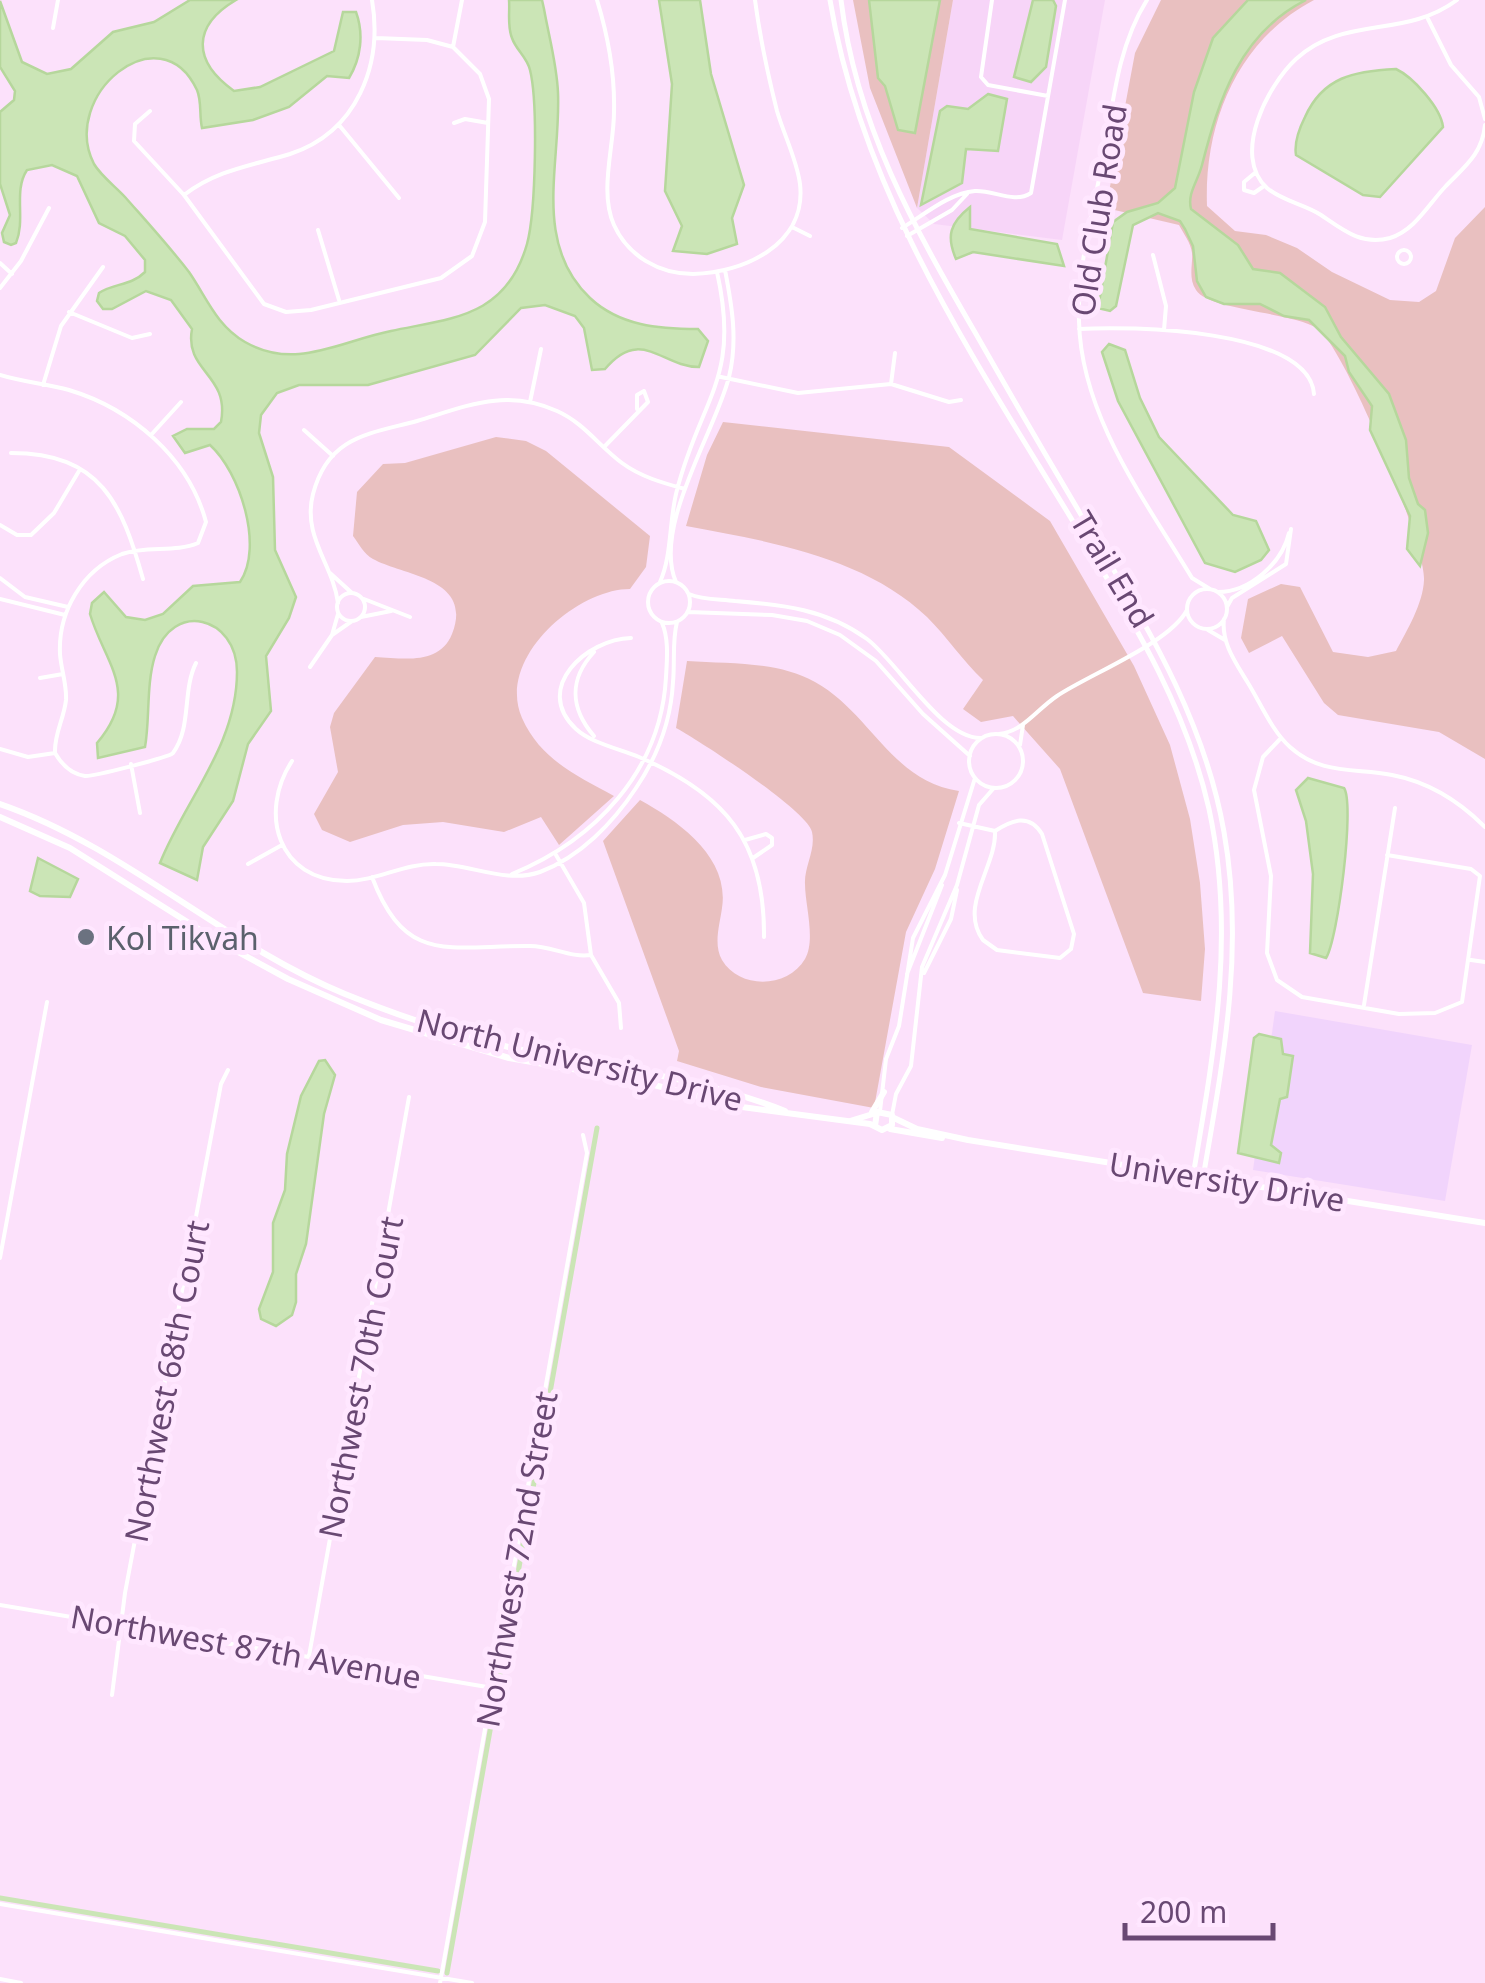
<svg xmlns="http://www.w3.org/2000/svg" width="1485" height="1983" viewBox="0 0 1485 1983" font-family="'Noto Sans',sans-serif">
<rect width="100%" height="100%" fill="#fce1fb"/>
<path fill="#f7d5f8" d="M953 0H1105L1062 240 934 224 917 208Z"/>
<path fill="#f1d4fc" d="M1275 1011 1472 1045 1445 1201 1253 1170Z"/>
<path fill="#e9c0c0" d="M853 0H953L917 208 870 88Z
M1161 0H1314C1238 40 1204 122 1207 206L1235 231 1266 235 1297 248 1332 272 1390 300 1419 302 1436 291 1455 238 1485 207V759L1439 732 1338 715 1324 703 1282 636 1249 653 1241 638 1248 599 1281 584 1300 587 1333 652 1368 657 1396 651C1407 630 1423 604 1424 580 1426 545 1345 347 1317 328 1291 312 1208 310 1196 290 1188 278 1193 265 1192 253 1191 243 1183 233 1179 225L1106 208 1135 53Z
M723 422 949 447 1050 521 1134 666 1170 745 1190 819 1200 883 1205 949 1201 1001 1143 993 1060 769 1013 716 981 722 963 709 983 680C963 661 947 637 927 617 865 557 767 541 686 526L707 455Z
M496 437 526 441 546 451 650 536 646 567 630 589C576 589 496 659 522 718 541 760 576 775 614 796L559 845 541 817 504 832 443 822 403 825 350 842 322 830 314 814 338 772 330 727 334 713 375 657C402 658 439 666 452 634 474 578 404 576 373 559 364 554 359 544 353 536L357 492 383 464 405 463Z
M687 661C730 664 777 661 815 682 871 713 891 781 959 791L935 869 906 932 874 1108 761 1087 677 1061 679 1051 603 841 640 800C678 821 730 857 722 908 720 924 713 944 722 960 740 990 788 988 805 959 816 940 805 905 805 884 804 867 816 850 812 832 808 811 700 741 676 728Z"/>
<path fill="#cbe5b6" stroke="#b6d79c" stroke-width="2.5" d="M190 0H236C192 26 192 61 234 91L260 87 334 51 343 12H356C364 34 361 58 349 78L327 76 289 107 253 120 202 128C199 115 202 102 197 90 160 11 59 96 94 164 101 176 116 187 125 197 147 222 169 246 189 272 207 298 216 325 245 342 296 371 340 341 391 331 451 318 506 318 527 244 536 211 538 102 530 70 527 57 516 50 512 38 507 26 510 12 509 0H542L544 9C549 37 557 65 558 93 561 164 532 243 590 298 620 326 659 329 698 329L708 341 699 367C662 367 641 326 605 369L592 370 584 328 575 316 545 305 521 308 475 355 368 385H299L277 393 261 415 259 433 273 477 275 550 296 597 289 618 266 656 271 711 248 744 233 801 203 847 197 880 160 863C185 800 237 745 237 672 237 616 172 600 155 656 146 684 150 720 145 747L98 758 97 743C141 692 105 664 90 614L92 603 104 592 126 617 145 620 163 614 193 586 240 582C264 547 240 472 210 445L185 453 173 436 187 429H214L221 422C230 374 184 372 192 329L171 300 146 291 112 309H103L97 301 99 293C114 283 131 286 145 272V260L125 236 99 223 77 176 52 165 27 170C13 191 26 219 16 243L11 245 4 242 2 233 10 215 0 184V112L14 100 15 91 0 67V1L22 62 47 74 71 69 113 32 154 22Z
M659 0H700L711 74 744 185 732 218 737 244 707 254 673 251 682 226 665 191 672 84Z
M869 0H940L915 133 898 130 885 86 878 78Z
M1033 0H1053L1056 6 1046 67 1031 82 1014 77Z
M1248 0H1306C1240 33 1219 99 1202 165 1198 181 1187 193 1191 209L1238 245 1253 269 1280 273 1325 307 1341 337 1389 394 1406 440 1409 478 1418 504 1425 510 1428 533 1420 566 1407 549 1410 516 1370 430 1372 406 1349 372 1345 356 1309 320 1284 316 1260 304H1224L1206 297 1197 281 1193 246 1185 229 1180 221 1158 213 1133 225 1116 306 1110 311 1098 308 1113 222 1127 212 1158 203 1175 188 1194 92 1213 38Z
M1396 69C1413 77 1441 108 1443 127L1380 197 1363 195 1296 155C1294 143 1299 129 1305 117 1323 77 1354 71 1396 69Z
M988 94 1007 99 998 151 966 149 962 183 921 205 940 111 947 106 968 109Z
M970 207V229L1057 244 1064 266 973 252 956 259C946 236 950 223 970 207Z
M1109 344 1125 350 1140 398 1159 437 1233 515 1256 521 1269 550 1261 560 1235 572 1205 563 1118 401 1102 352Z
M1308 778 1344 788C1355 804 1338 939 1326 958L1310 953 1313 874 1306 821 1296 790Z
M38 858 78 879 70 897 40 896 30 891Z
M1259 1034 1281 1039 1283 1054 1293 1056 1287 1097 1280 1099 1271 1145 1281 1153 1279 1163 1238 1153 1254 1038Z
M325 1060 335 1075 324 1114 306 1244 296 1274V1302L292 1315 276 1326 261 1319 259 1309 273 1272V1223L285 1190 287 1154 301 1096 319 1061Z"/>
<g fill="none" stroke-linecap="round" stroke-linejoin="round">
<path stroke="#cbe5b6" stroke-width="5" d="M0 1898 438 1971
M447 1973 597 1128"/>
<path stroke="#fff" stroke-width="4" d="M597 0C608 36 615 75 614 112 614 147 599 192 614 225 628 256 659 274 693 274 744 273 807 244 800 184 797 160 784 135 777 111 768 75 760 38 755 0
M992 0 981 77 988 85 1048 96
M1147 0C1118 46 1113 102 1104 154 1094 208 1077 266 1079 321 1081 416 1145 500 1192 578L1210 589
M1457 0C1405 39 1344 15 1296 59 1268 85 1231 155 1267 188 1282 201 1304 204 1321 215 1343 230 1362 246 1390 238 1415 230 1428 205 1445 187 1464 167 1482 155 1485 125
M1428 19 1451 65 1479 97 1485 119
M53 28 58 0
M376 38 427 40 453 47
M150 111 135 124 134 141 184 195 264 304 286 312 311 310 441 278 472 256 485 222 489 99 480 74 453 47 462 0
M454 123 465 119 488 123
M339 125 399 198
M1256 172 1244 182V190L1254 193 1264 186
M184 195C217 170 250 166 290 154 357 132 383 65 372 0
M792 227 810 236
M902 228C924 215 949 193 975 191 994 190 1014 204 1031 193L1065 0
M318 230 339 300
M907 236 952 210 967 194
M1397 257a7 7 0 1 1 14 0a7 7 0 1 1-14 0Z
M1153 255 1166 306 1164 330
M0 263 12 274
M0 288 21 261 49 208
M69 312 132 338 150 334
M1079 329C1128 326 1309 328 1314 394
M0 375C23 382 46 384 69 390 132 409 189 458 206 522L198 543C175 553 147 545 122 554 82 570 58 612 60 654 61 669 67 685 66 700 64 719 54 734 55 753
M721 377 798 393 891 384 949 402 961 400
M891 384 895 353
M43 385 61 326 103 267
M530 402 541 349
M304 430 333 456
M151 435 181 402
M605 446 648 402 644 391 637 395V409
M11 453C101 453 122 504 143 579
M0 525 17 535H31L54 513 79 471
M330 573 352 593
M0 578 25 597 68 607
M648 602a21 21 0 1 1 42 0a21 21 0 1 1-42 0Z
M660 582C672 556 669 519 677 490 701 397 741 379 717 272
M676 582C652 527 716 430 729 377 738 341 732 306 725 270
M1187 609a20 20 0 1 1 40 0a20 20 0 1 1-40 0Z
M1218 592C1250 592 1282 563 1289 533
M337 607a14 14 0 1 1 28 0a14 14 0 1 1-28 0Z
M689 594C703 600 719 599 735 601 783 605 826 609 867 639 898 662 942 740 982 738
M0 599 65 615
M364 599 410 617
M338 603C333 564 302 537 313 494 328 436 369 434 417 421 467 406 505 388 557 411 584 423 599 446 622 463 641 477 663 483 685 489
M1227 607 1232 598 1286 564 1291 529
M688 612 772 615 807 621 840 635 876 661 923 714 970 756
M361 617 391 611
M1224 619C1221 643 1236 663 1248 683 1261 704 1272 731 1290 747 1321 775 1354 768 1392 775 1429 782 1459 801 1485 827
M1208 630 1225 640
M332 635 352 621
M631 638C587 639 532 688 576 729 591 743 620 749 639 757 725 794 765 841 764 937
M594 652C569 679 570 708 594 736
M310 667 332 635 338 614
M40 678 63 674
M969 761a27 27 0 1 1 54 0a27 27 0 1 1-54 0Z
M999 734C1024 731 1036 710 1057 696 1090 674 1170 643 1187 610
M1281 738 1263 757 1254 790 1271 876 1267 953 1277 980 1302 997 1399 1014 1435 1013 1462 1002 1480 876 1471 869 1387 855
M1020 745 1023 725
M0 749 28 757 55 753
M55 753C62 765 71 774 85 776 92 777 170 757 173 753 192 727 182 691 196 663
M292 761C258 813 278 881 347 881 377 881 404 863 436 864 470 864 506 884 540 872 580 857 613 823 636 788 657 757 671 720 673 682 675 662 672 641 677 622
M131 764 140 813
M959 823 995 831C997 866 958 906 983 940L997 950 1060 958 1071 949 1074 934 1042 834C1029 813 1012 820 995 831
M745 840 766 834 772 838V845L753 858
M556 855 584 903 591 955 619 1003 621 1028
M248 864 282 845
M512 874C595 840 661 771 666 677 667 659 669 639 662 623
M372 877C406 967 451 945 530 946 552 946 570 958 591 955
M1471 960 1485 962
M924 973 951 919 957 890
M907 974 942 885
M1364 1005 1395 808
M880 1111 886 1059 899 1026 913 938 945 875 975 778
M892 1115 896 1094 911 1066 922 967 957 885 979 805 993 789
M0 1258 47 1002
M0 1605 493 1688
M309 1656 409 1097
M112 1695 125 1593 221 1084 228 1070
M0 1904 472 1983
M0 1979 21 1983
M440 1983 587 1153 583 1135"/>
<path stroke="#fff" stroke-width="5" d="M830 0C863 201 983 371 1086 543 1137 628 1187 711 1209 809 1236 934 1214 1052 1193 1176
M841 0C856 125 914 227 976 334 1017 406 1059 478 1102 550 1155 640 1206 728 1224 832 1245 950 1223 1061 1203 1178"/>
<path stroke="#fff" stroke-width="6" d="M0 804C125 847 223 944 345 994 404 1018 464 1038 527 1051 613 1068 702 1078 785 1111
M0 817 70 848 216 940 288 979 381 1020 509 1058 630 1079 742 1107 870 1124 882 1130 892 1125V1115L877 1112 875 1126
M872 1112 884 1092
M894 1118 917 1129 968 1140 1485 1223
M850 1121 876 1113
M890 1129 942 1138"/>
</g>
<circle fill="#6b7280" stroke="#ffe7ff" stroke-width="4" cx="86" cy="937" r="10"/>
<g text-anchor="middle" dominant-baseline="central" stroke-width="10" stroke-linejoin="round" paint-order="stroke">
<g font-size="32" fill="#694873" stroke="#ffe7ff">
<text transform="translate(1098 210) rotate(-81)">Old Club Road</text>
<text transform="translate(1113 569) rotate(59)">Trail End</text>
<text transform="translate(580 1059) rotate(14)">North University Drive</text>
<text transform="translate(1227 1181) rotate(9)">University Drive</text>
<text transform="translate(360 1377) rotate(-79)">Northwest 70th Court</text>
<text transform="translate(166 1381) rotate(-79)">Northwest 68th Court</text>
<text transform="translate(516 1559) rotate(-80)">Northwest 72nd Street</text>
<text transform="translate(246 1646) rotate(10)">Northwest 87th Avenue</text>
</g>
<g font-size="32" fill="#5b616d" stroke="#ffe7ff" text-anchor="start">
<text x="106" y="937">Kol Tikvah</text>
</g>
</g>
<path d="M1125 1923v15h148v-15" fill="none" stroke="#694873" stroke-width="5"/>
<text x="1140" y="1923" font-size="30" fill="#694873" stroke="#ffe7ff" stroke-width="8" paint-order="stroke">200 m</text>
</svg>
